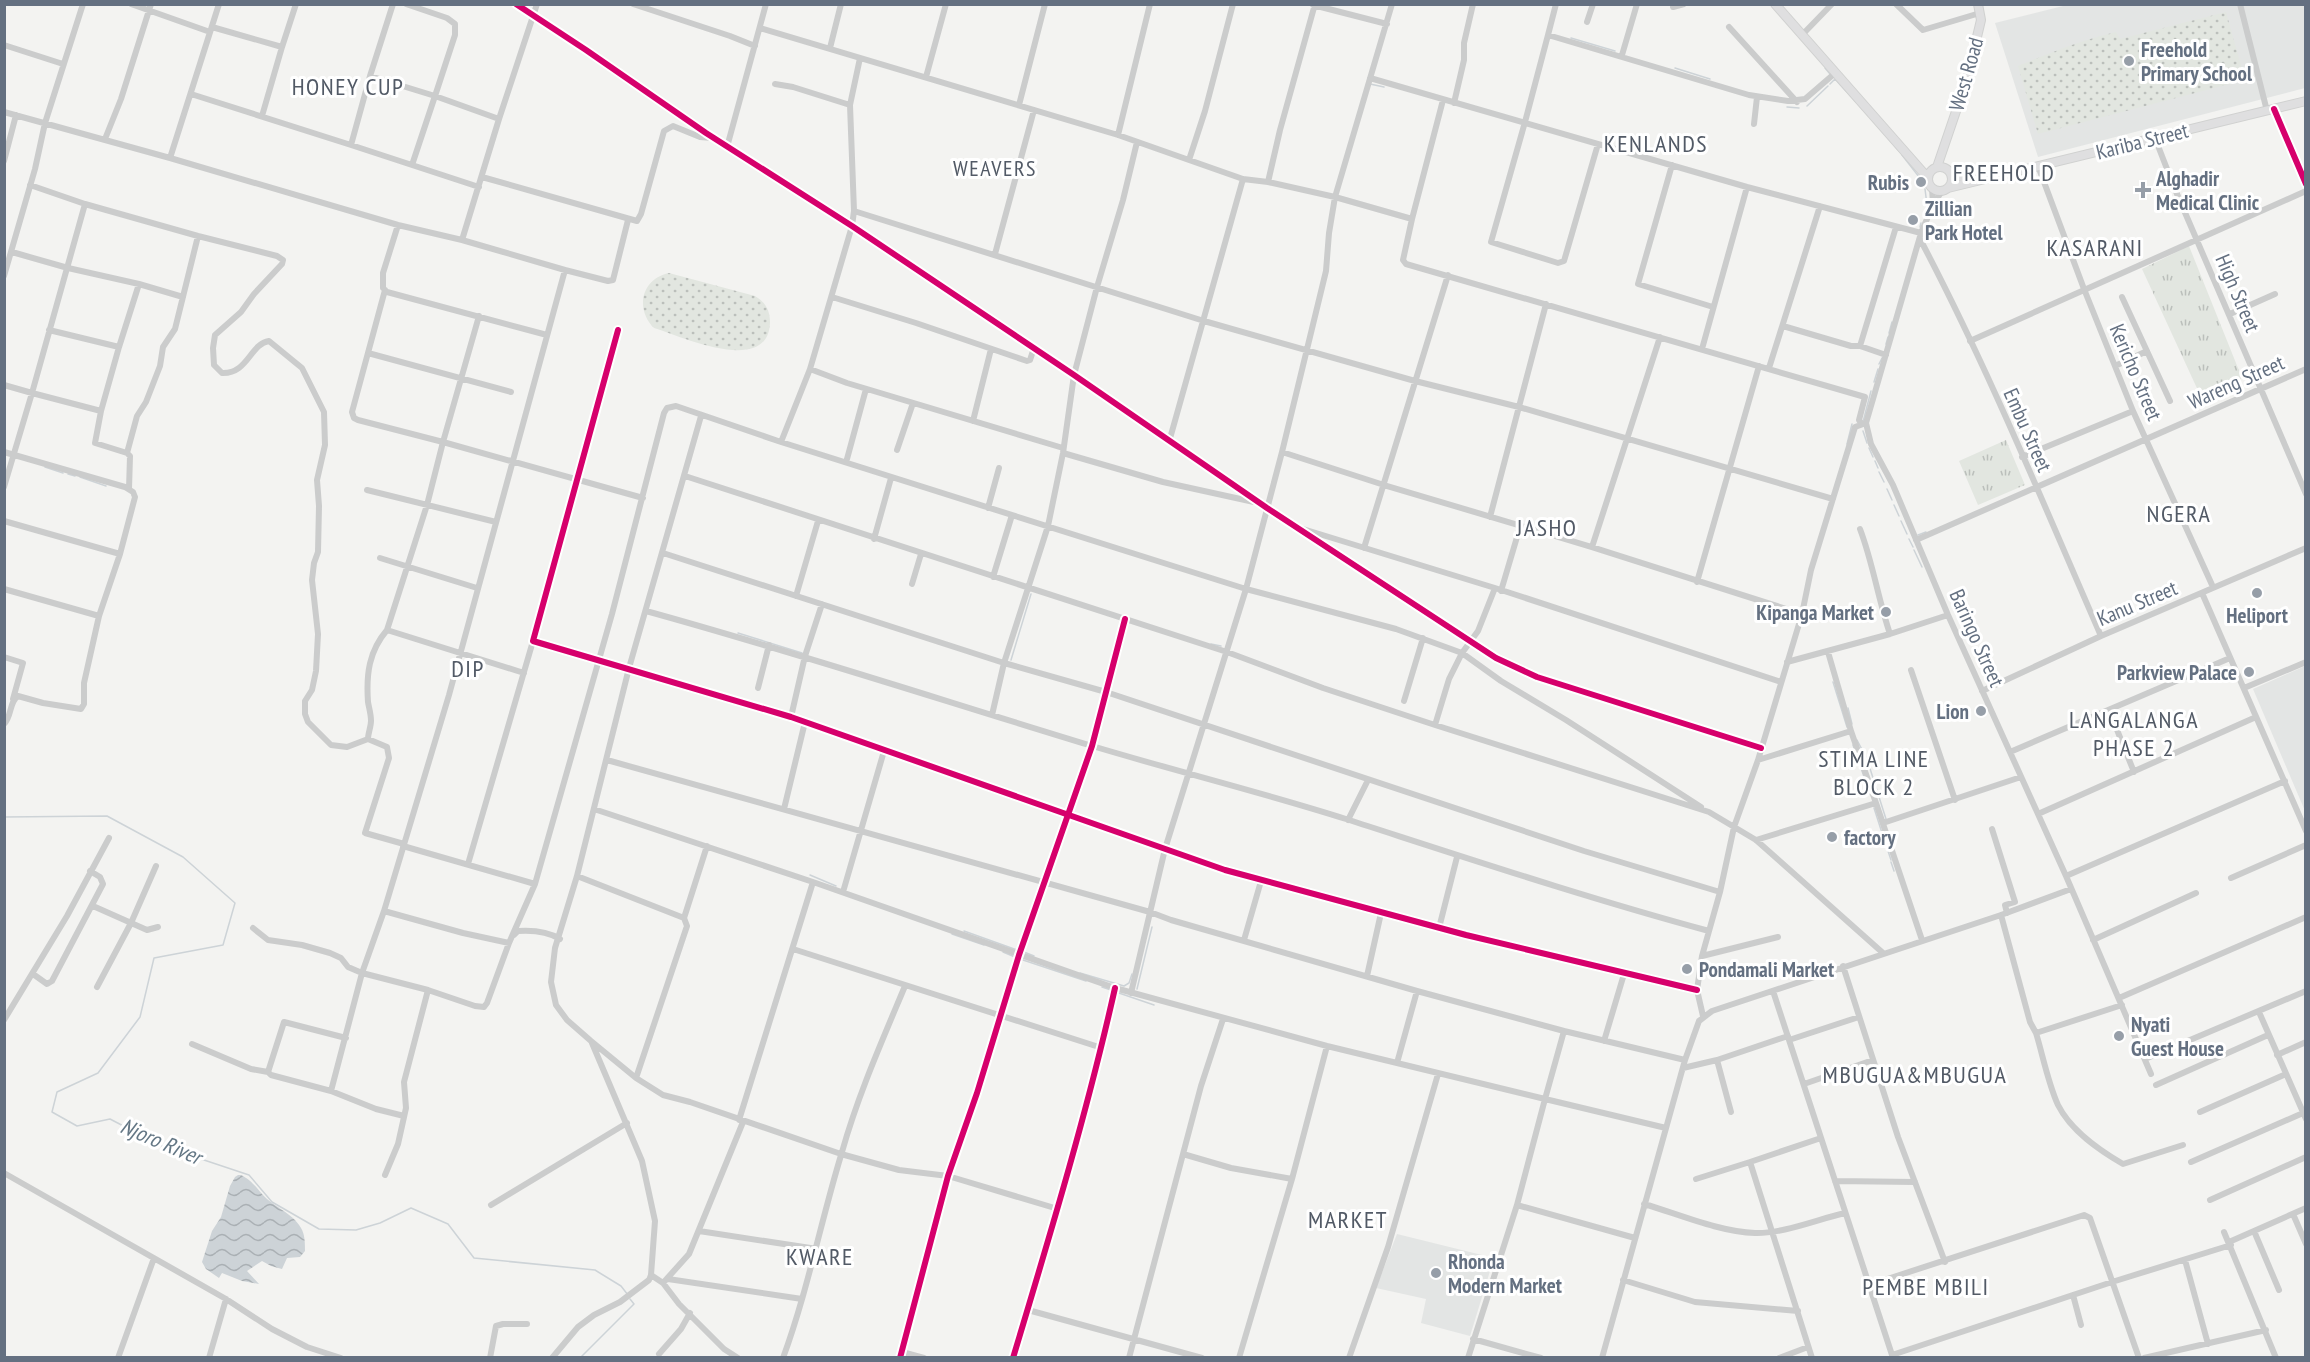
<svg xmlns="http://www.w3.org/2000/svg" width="2310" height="1362" viewBox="0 0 2310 1362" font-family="'PT Sans Narrow',sans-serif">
<defs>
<pattern id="grass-tufts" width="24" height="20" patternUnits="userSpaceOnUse" patternTransform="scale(1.5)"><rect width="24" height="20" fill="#e2e6e0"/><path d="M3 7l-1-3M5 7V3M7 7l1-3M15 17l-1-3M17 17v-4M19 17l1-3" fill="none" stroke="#bbbfbb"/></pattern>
<pattern id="park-dots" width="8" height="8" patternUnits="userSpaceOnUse" patternTransform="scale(1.5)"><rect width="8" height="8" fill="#e2e6e0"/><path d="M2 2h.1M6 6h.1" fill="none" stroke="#bbbfbb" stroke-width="1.8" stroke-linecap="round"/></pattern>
<pattern id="water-waves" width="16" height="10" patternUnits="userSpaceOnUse" patternTransform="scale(1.5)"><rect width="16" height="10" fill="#cdd3d7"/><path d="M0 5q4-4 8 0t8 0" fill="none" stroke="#aab0b4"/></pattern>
</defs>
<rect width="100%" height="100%" fill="#f3f3f1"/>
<path fill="#e3e5e4" d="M2067 5H2305V88L2038 157 1995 23Z
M2305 666V811L2253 689Z
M1397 1234 1494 1258 1470 1336 1421 1323 1426 1299 1376 1288Z"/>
<path fill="url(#grass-tufts)" d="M2189 246 2242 378 2201 397 2142 269Z
M2006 440 2025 485 1978 505 1959 461Z"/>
<path fill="url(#park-dots)" d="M2226 12 2245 80 2038 134 2018 66C2050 53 2082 40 2116 32L2120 39Z
M669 273 755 296C765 302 770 310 770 322 769 377 680 336 654 328 635 309 641 279 669 273Z"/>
<path fill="url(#water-waves)" d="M238 1175H241C251 1180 255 1186 262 1194 273 1207 292 1212 301 1228 305 1234 305 1244 305 1251L300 1257 287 1258 282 1269 271 1266 262 1261 247 1271 259 1284 242 1281 222 1273 219 1278 206 1269 202 1262 212 1231 221 1217 230 1186 235 1177Z"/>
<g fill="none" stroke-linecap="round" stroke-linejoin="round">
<path stroke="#cdd3d7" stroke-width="1.5" d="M1571 38 1615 51
M1675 68 1710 79
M1825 68 1830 74
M1370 84 1384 87
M1830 84 1835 79 1866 113
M1807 106 1828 86
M1787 107 1799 108
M1874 122 1899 151
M1902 155 1923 182
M1924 213 1927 205 1925 189
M1920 227 1921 223
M1889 333 1892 322
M1886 344 1888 337
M1879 364 1882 358
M1874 382 1878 369
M1863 422 1871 391
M1863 431 1867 443
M1847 444 1852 424
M1869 448 1873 457
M1875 461 1878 468
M45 467 63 473
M1879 472 1884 482
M68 474 75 476
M80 477 106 486
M1887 489 1892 500
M1894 505 1899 516
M1901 521 1907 534
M1918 535 1926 532
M1909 539 1913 547
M1914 550 1922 567
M738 633 802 653
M1211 644 1221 646
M1011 660 1031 594
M1833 682 1847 727
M1848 708 1852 724
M1857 740 1867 759 1886 819
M1853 745 1870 794
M887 748 895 750
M1874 808 1883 836
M4 817 107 816 183 857 235 903 223 945 154 958 140 1017 98 1073 57 1092 52 1112 77 1126 110 1119 162 1146 249 1175 272 1202 319 1229 356 1230 380 1223 411 1208 448 1224 474 1258 595 1270 621 1286 628 1295
M1883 839 1885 843
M1886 845 1891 860
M1891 862 1894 871
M810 875 836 886
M964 931 1017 950
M952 934 984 945
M1003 952 1015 957
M1024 952 1034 956
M1020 959 1086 981
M1080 973 1124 986 1129 983 1132 974
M1102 987 1111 990
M1137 989 1152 927
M1116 992 1154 1005
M580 1358 634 1304 630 1299"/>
<g stroke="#d0d1d0" stroke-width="10">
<path id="secondary" d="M1775 4 1928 178
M1928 179a12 12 0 1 1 24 0a12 12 0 1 1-24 0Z
M1937 167 1967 79 1981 20 1978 4
M1951 174 1976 180
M1948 188 2306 101"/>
</g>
<path stroke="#cbcccc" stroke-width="6" d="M131 4 210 32
M516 4 586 50 706 133 852 226 1074 375 1267 508 1496 658 1537 677 1761 748
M633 4 730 36 755 46
M1315 4 1280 130 1268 182 1335 197 1412 219 1443 100
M1556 4 1548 35 1749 95 1788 101 1805 99 1834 74
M1896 4 1923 30 1980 13
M2240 4 2267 111
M1313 5 1387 24
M1673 7 1684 4
M1587 22 1593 4
M212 27 282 47 296 4
M1729 27 1797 102
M760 28 1118 135 1189 160 1205 111 1233 4
M1548 35 1525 122 1491 242 1558 263 1564 261 1598 144
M1802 35 1832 4
M4 45 63 64
M830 48 841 4
M1622 55 1637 4
M370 76 435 96 455 35V24L447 18 406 4
M926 77 946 4
M1370 78 1747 187 1921 233
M775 84 793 87 850 105
M191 94 351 145 370 76 393 4
M1454 103 1464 60V43L1473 4
M1019 105 1045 4
M2274 109 2306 184
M4 112 170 158 398 225 462 240 565 270 449 695 384 911
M262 116 282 47
M1754 124 1757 97
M1118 135 1150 4
M2155 138 2174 187 2306 494
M105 139 121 99 151 4
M351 145 412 165
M727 147 766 4
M170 158 219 4
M1189 160 1243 179 1268 182
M4 161 16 115
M1672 165 1638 284 1713 307
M2038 166 2084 289 2133 411 2213 587
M482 177 637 221 641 214 664 131 673 126 700 137 712 138
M30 185 85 204 32 393 101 411 95 443 127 453 130 456 129 489
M479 187 412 165 435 96 499 119
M1932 188 1933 205
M1942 191 1933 205 1921 233 1873 399 1866 423 1871 444 1893 485 1948 615 2066 876 2151 1074
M85 204 198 236 277 256 283 260 282 264 254 294 241 312 215 335 213 348 214 365 222 373C248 374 250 344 269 341L302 368 324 412 325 445 317 480 319 506 318 552 314 563 312 580 318 634 316 671 312 690 305 701V714L308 722 331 745 347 747 368 739
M854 211 1204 321 1415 381 1519 407 1833 499
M1412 219 1403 260 1406 264 1865 397 1859 420 1861 423
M398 225 383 273V288L387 292 547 335
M1920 239C1988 368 2043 503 2101 636
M462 240 499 119 537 4
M12 252 68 268 139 284 119 347 49 330
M995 254 1034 110
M565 270 608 281 613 280 628 220
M4 276 35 169 45 123 83 4
M139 284 183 297
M385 290 352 412 354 418 358 420 443 442 479 316
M832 297 916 323 1027 361 1030 360 1034 348
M2122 297 2170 401
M2230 314 2275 294
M1783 326 1851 346H1860L1896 227
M618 330 533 641 791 717 1225 870 1466 935 1697 990
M1970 341 2306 191
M1860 346 1886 355
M1702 349 1747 187
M368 353 511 392
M2115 366 2147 351
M1769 368 1820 206
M810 369 847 383 1063 448
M4 385 32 393 4 487
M101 411 119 347
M701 416 629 668 577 876 555 948 551 982 556 1005 567 1020 591 1041 636 1078 663 1095 690 1102 841 1154 899 1170 948 1176 1058 1209
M973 421 991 349
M781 442 1246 589 1396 629 1462 653 1478 631 1495 588
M1169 442 1243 179
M897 450 913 403
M4 452 125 487 133 492 135 497 120 554 4 521
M1282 452 1384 485 1592 547 1802 614
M127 453 137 416 146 402 160 366 163 347 175 329 198 236
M1063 453 1163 482 1254 502
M2022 457 2133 411
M847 459 866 389
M685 476 1227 652 1323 688 1435 725 1709 812 1756 840 1883 953
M367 490 496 522
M988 508 999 468
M1490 517 1546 304
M1303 529 1495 588 1781 682
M1860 529C1873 563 1878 599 1890 634
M874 539 891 478
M1916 540 2306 369
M1592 547 1660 337
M1364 548 1448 275
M663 553 1004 663 1106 692 1584 851 1720 892
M380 558 477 588
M993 577 1012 515
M1697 582 1759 366
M912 584 921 554
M4 589 99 616 84 683V704L81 709 43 703 18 696C9 702 12 716 4 724
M1501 591 1520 527
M2202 593 2306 831
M796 596 818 521
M646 611C795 652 941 700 1089 745 1175 771 1261 792 1346 819 1467 858 1587 898 1709 931
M99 616 120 554
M387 630C369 651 366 674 368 702 369 708 371 714 371 721 371 727 368 733 368 739L387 747 389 758 365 833 404 844
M4 657 23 663 13 699
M1787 662 1890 634 1948 615
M1911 670 1955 800
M524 673 387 630 427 505 443 442 643 498
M758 688 769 645
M2244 688 2306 662
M1982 691 2101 636 2306 548
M1404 701 1423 638
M2109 710 2134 772
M992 715 1004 663 1048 526 1063 453 1074 375 1097 287 1123 200 1137 142
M791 717 805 656 822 604
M1435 725 1449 679 1462 653 1501 681 1566 720 1701 807
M2010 752 2230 658
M607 760 1150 912 1171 920 1417 991 1564 1031 1685 1060
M1758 760 1851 731 1828 652
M1876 803 1922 940
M594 809 813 882 1115 988 1327 1046 1545 1099 1564 1031
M784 809 805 722
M2038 814 2256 717
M1348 820 1368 780
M1883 823 2021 777
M1992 829 2015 902 2005 905 2007 913
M1756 840 1876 803 1851 731
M403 846 535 884
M468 864 533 641
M577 876 684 918
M2066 876 2285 781
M2231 878 2306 845
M843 892 884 751
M93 906 147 930 158 927
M2001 915 2030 1022 2036 1033C2043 1056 2048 1083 2058 1105 2071 1131 2099 1150 2123 1164L2183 1145
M253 928 268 940 302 945 330 953 341 958 348 967 362 973 428 990 475 1006 484 1007 487 1003 509 943 535 884 612 614 664 413 667 408 676 406 781 442 810 369 852 226 854 211 850 105 860 58
M1439 928 1457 857
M514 935 518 931C533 930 547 931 560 939
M1244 940 1261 881
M2093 940 2196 893
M793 949 1102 1048
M1702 956 1778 937
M1843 966 1898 1137 1945 1262
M33 974 47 984 52 981 103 884 100 877 90 871
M1367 976 1381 913
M97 987 131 923 156 866
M1773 991 1893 1358
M1131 993 1165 849 1246 589 1282 452 1326 271 1329 233 1335 197 1392 4
M2119 998 2306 917
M2259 1012 2306 1119
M1703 1016 1697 990 1702 956 1720 892 1734 827 1758 760 1802 614 1811 570 1855 427 1866 423
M4 1020 67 916 109 838
M2036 1033 2122 1005
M346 1038 284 1022 268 1072 271 1075 331 1091 376 1109 404 1116
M1789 1040 1859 1017
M1604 1041 1624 974
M192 1044 251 1069 268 1072
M2277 1055 2306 1042
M2145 1059 2306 991
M1717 1060 1731 1112
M1397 1063 1417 991
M1683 1068 1717 1060 1788 1036
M636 1078 687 926 684 918 707 846
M1804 1084 1873 1060
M2156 1085 2268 1035
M331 1091 362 973 384 911 463 933 509 943
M2200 1112 2286 1074
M739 1120 813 882
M1183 1154 1231 1168 1292 1179
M2191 1162 2303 1113
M4 1173 226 1299 272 1329 307 1347 341 1358
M385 1175 398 1144 406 1108 404 1082 428 990
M1696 1179 1750 1162
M1835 1181 1915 1182
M2210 1200 2306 1157
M1644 1204C1678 1214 1720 1232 1755 1233 1782 1234 1818 1219 1845 1213
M491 1205 627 1123
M1517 1205 1635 1238
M2293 1214 2306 1244
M699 1231 817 1249
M2254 1231 2279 1290
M2224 1232 2276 1358
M2229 1242 2306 1208
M2185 1260 2208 1344
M651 1275 663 1283 679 1304 724 1349 738 1358
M668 1279 802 1299
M1623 1280 1695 1302 1798 1311
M663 1283 689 1254 743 1122
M1869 1285 2084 1215 2090 1218 2139 1358
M2073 1295 2081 1325
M1028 1310 1202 1358
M1473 1339 1541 1358
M902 1352 924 1358
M659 1354 681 1329 690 1313
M1892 1355 2112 1282 2231 1245
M118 1358 154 1258
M209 1358 226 1299
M490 1358 496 1326 503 1324H527
M552 1358 578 1327 594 1315 620 1302 649 1280 651 1275 655 1221 642 1161 592 1043
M783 1358C808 1290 821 1220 842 1152 858 1095 882 1041 905 986
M900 1358 948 1176 977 1093 1019 955 1092 746 1125 619
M1013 1358C1050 1235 1087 1113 1115 988
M1129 1358 1201 1086 1223 1019
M1239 1358 1292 1179 1327 1046
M1349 1358 1388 1247 1438 1074
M1468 1358 1517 1205 1545 1099 1666 1128
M1602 1358 1685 1060 1699 1021 1712 1011 2001 915 2071 889
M1779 1358 1808 1347
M1812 1358 1750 1162 1821 1138
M2144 1358 2266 1330"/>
<use href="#secondary" stroke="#dfdfe0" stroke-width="8"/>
<g stroke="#fff" stroke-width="10">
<path id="cycleway" d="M516 4 586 50 706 133 852 226 1074 375 1267 508 1496 658 1537 677 1761 748
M2274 109 2306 184
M618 330 533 641 791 717 1225 870 1466 935 1697 990
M900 1358 948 1176 977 1093 1019 955 1092 746 1125 619
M1013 1358C1050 1235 1087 1113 1115 988"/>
</g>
<use href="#cycleway" stroke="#d6006c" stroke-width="6"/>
</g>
<g fill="#969ea8" stroke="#fff" stroke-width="2">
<circle cx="2129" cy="61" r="6"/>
<circle cx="1921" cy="182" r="6"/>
<path d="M2140 181h6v6h6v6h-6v6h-6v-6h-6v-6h6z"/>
<circle cx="1913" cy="220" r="6"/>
<circle cx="2257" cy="593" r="6"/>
<circle cx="1886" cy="612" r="6"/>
<circle cx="2249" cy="672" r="6"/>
<circle cx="1981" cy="711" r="6"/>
<circle cx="1832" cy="837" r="6"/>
<circle cx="1687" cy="969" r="6"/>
<circle cx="2119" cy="1036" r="6"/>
<circle cx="1436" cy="1273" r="6"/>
</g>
<g text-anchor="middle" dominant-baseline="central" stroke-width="6" stroke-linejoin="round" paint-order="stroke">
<g font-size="21" font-weight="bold" fill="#647081" stroke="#fff" text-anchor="start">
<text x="2141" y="49">Freehold<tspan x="2141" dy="24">Primary School</tspan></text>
<text x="2156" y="178">Alghadir<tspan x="2156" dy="24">Medical Clinic</tspan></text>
<text x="1909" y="182" text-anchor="end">Rubis</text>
<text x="1925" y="208">Zillian<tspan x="1925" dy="24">Park Hotel</tspan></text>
<text x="1874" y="612" text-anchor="end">Kipanga Market</text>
<text x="2257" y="615" text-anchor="middle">Heliport</text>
<text x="2237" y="672" text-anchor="end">Parkview Palace</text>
<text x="1969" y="711" text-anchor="end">Lion</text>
<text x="1844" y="837">factory</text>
<text x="1699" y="969">Pondamali Market</text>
<text x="2131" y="1024">Nyati<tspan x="2131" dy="24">Guest House</tspan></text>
<text x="1448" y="1261">Rhonda<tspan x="1448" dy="24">Modern Market</tspan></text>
</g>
<g font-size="21" fill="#647081" stroke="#fff">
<text transform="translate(1966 74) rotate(-74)">West Road</text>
<text transform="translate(2142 141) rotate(-14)">Kariba Street</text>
<text transform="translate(2238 293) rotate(67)">High Street</text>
<text transform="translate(2136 372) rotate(67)">Kericho Street</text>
<text transform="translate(2236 382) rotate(-24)">Wareng Street</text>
<text transform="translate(2028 430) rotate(66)">Embu Street</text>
<text transform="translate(2137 603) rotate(-23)">Kanu Street</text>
<text transform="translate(1977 638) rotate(66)">Baringo Street</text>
</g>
<g font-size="22" letter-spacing="1.5" fill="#525a66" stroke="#fff">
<text x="995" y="168">WEAVERS</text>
</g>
<g font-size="22" font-style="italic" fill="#647785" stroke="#fff">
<text transform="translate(161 1141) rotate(23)">Njoro River</text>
</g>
<g font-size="24" letter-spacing="1.5" fill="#525a66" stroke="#fff">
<text x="348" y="86">HONEY CUP</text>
<text x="1656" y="143">KENLANDS</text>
<text x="2004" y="172">FREEHOLD</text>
<text x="2095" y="247">KASARANI</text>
<text x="2179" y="513">NGERA</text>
<text x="1547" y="527">JASHO</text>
<text x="468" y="668">DIP</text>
<text x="2134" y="719">LANGALANGA<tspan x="2134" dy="28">PHASE 2</tspan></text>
<text x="1874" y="758">STIMA LINE<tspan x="1874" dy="28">BLOCK 2</tspan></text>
<text x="1915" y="1074">MBUGUA&amp;MBUGUA</text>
<text x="1348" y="1219">MARKET</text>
<text x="820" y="1256">KWARE</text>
<text x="1926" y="1286">PEMBE MBILI</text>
</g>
</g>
<rect width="2310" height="1362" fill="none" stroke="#647081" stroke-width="12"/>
</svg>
